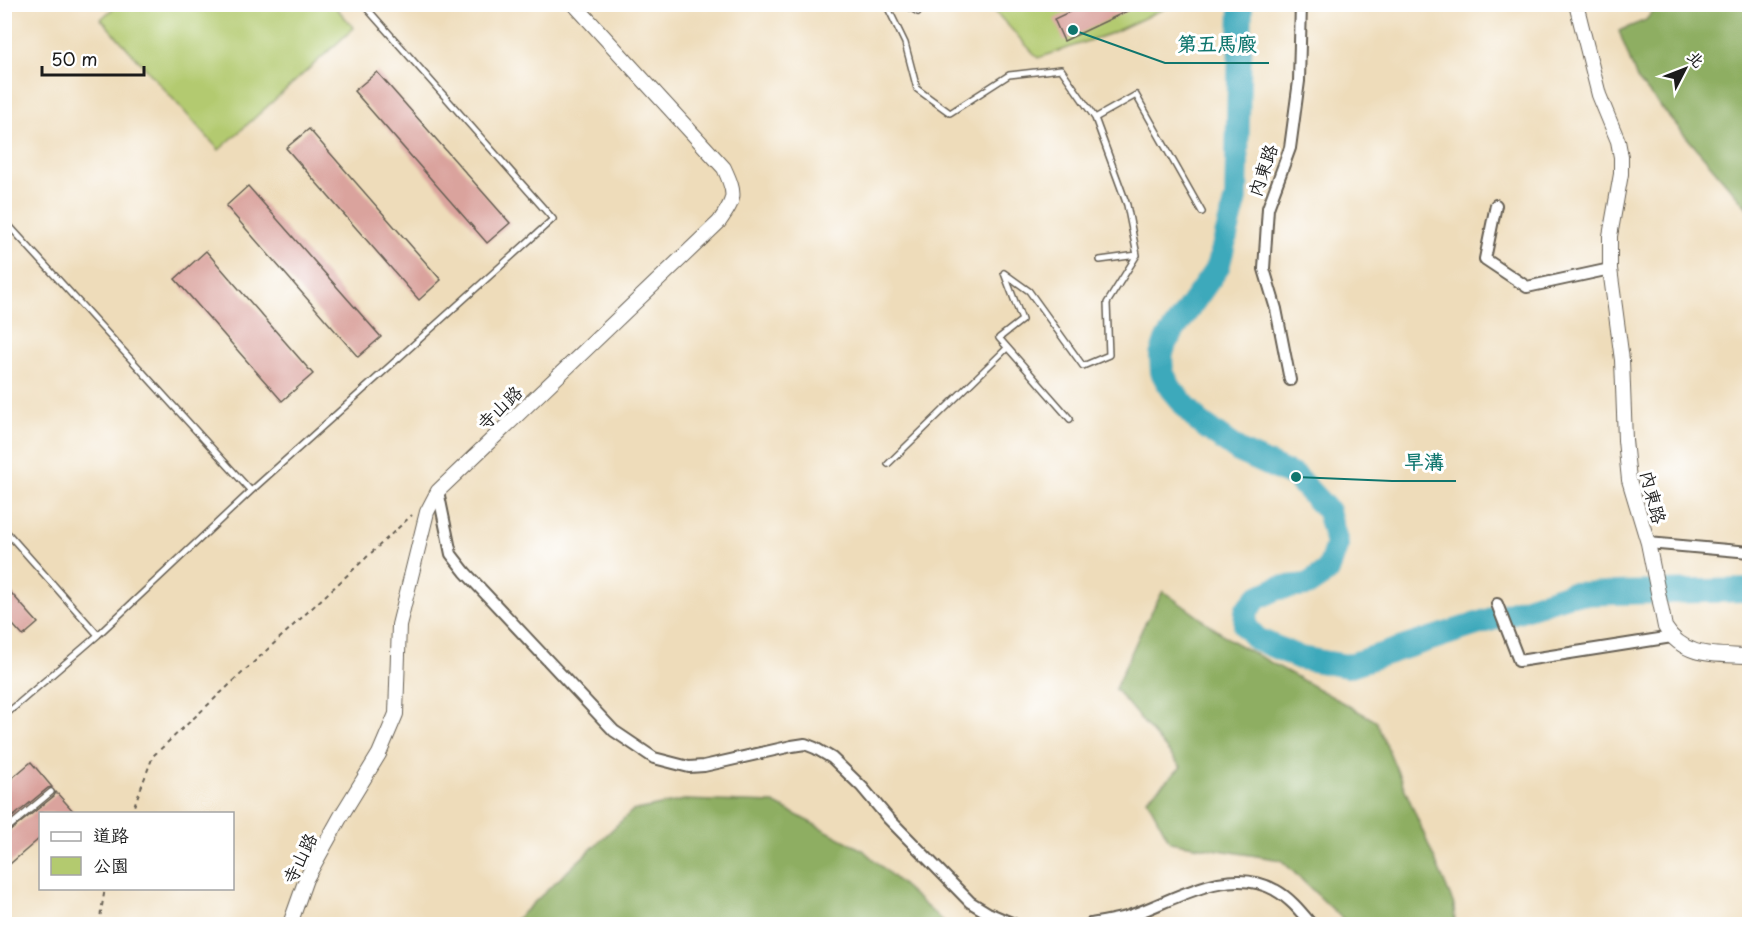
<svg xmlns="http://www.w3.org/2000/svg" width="1754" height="929" viewBox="0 0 1754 929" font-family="'Playpen Sans','LXGW WenKai TC',sans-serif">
<rect width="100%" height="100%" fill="#fff"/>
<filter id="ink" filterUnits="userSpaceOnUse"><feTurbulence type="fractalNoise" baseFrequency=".0167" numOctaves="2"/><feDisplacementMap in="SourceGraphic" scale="12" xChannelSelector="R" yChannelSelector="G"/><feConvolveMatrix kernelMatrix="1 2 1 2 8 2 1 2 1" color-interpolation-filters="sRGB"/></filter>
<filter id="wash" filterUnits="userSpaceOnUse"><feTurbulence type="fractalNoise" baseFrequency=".008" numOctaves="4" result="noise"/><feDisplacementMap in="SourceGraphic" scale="24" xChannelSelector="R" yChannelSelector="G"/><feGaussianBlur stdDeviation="1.35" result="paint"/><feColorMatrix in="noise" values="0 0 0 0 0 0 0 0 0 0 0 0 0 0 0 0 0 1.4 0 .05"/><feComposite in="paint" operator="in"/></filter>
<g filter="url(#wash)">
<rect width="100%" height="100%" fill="#eedcba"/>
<path fill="#b3ca6f" stroke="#687346" stroke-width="1.5" d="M333 4 354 28 219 150 101 19 117 5Z
M989 5H1172L1112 33 1038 58Z"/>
<path fill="#8eae62" stroke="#55653f" stroke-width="1.5" d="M1659 4 1749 5V210L1637 79 1619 31 1646 20Z
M1163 591 1232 641 1376 721 1454 905 1455 924H1348L1281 860 1170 842 1147 799 1181 767 1115 689 1143 627Z
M684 800 774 803 863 850 946 924H511L632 811Z"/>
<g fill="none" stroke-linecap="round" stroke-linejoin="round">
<path stroke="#3ca9bb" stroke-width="24" d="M1241 4 1236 198 1218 267 1166 341 1161 356 1162 372 1171 389 1199 422 1239 451 1296 477 1328 511 1337 544 1328 571 1307 585 1278 588 1257 598 1246 611 1245 626 1257 639 1300 658 1347 666 1570 594 1750 590"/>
</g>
<g id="blocks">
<path fill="#daa39d" d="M1086 4H1142L1064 41 1054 19Z
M377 72 510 223 487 243 354 91Z
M309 129 441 280 419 300 286 148Z
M248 186 381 337 358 357 226 206Z
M206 251 313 374 282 401 175 279Z
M4 585 38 623 23 636 4 615Z
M31 762 52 787 48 788 4 824V785Z
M56 792 75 813H40V838L4 869V836L54 796Z"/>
</g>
</g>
<g filter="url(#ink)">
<use href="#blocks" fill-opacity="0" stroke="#665f53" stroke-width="1.5"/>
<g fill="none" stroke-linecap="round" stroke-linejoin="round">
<g stroke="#665f53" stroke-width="8">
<path id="service" d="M886 4 905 43 917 89 950 113 1009 75 1061 69 1095 118 1127 205 1137 255 1107 303 1109 355 1083 366 1029 291 1004 273 1022 320 999 338 1070 419
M905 4 918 12
M1095 118 1136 95 1202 212
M4 220 251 491
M1100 260 1137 255
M888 464 1007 348
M4 529 98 635
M4 716 98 635 251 491 553 219 363 4
M4 831 51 792"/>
</g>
<g stroke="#665f53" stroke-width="14">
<path id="minor" d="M1496 205 1485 259 1527 287 1610 269
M1290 380 1276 309 1264 269 1268 208 1290 148 1299 81 1301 4
M438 491 451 554 465 572 614 731 654 758 689 767 704 766 792 746 805 744 815 748 832 758 862 787 888 818 970 902 988 913 1014 924
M1648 543 1750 552
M1497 604 1519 661 1672 637
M1090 924C1102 922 1115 920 1126 917 1171 903 1227 863 1275 890 1290 898 1301 912 1311 924
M1735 924 1750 923"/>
</g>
<g stroke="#665f53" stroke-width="16">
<path id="tertiary" d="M1576 4 1599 95 1618 141 1621 157V174L1610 236V269L1622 360 1625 440 1629 480 1648 543 1665 627C1685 659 1716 654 1750 656
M290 924 306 879 341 816 379 754 396 714 399 625 427 512 438 491 719 222C736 198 736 194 724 168L574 4"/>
</g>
<path stroke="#665f53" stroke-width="2" stroke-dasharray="4.5 4.5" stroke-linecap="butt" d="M131 814 153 756 412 515
M99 924 105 888"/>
<use href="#service" stroke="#fff" stroke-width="5"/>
<use href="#minor" stroke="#fff" stroke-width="10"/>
<use href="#tertiary" stroke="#fff" stroke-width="14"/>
</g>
</g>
<g text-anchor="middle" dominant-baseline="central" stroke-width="6" stroke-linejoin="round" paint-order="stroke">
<g font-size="18" fill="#1c1c1c" stroke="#fff">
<text transform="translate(1262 170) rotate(-71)">內東路</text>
<text transform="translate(499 407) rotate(-44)">寺山路</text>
<text transform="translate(1654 497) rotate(76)">內東路</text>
<text transform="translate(299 858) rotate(-64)">寺山路</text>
</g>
</g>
<path fill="none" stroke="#0f766e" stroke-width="2" d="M1073 30L1165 63H1269M1296 477L1392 481H1456"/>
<g fill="#0f766e" stroke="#fff" stroke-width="2">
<circle cx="1073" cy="30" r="6"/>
<circle cx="1296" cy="477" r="6"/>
</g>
<g font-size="20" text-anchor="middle" font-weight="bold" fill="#0f766e" stroke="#fff" stroke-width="6" stroke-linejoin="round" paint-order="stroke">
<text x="1217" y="51">第五馬廄</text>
<text x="1424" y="469">旱溝</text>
</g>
<rect width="1754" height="929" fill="none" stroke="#fff" stroke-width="24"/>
<rect x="39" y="812" width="195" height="78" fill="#ffffff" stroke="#a4a4a4" stroke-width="1.5"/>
<rect x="51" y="832" width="30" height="9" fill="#ffffff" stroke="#a4a4a4" stroke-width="1.5"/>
<text x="93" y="842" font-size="18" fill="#1c1c1c">道路</text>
<rect x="51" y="857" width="30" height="18" fill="#b3ca6f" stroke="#a4a4a4" stroke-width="1.5"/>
<text x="93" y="872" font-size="18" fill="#1c1c1c">公園</text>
<g transform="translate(1685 69) rotate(48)" stroke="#ffffff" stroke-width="4.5" paint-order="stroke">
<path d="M0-4.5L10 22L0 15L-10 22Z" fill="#1c1c1c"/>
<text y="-9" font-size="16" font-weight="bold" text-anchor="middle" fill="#1c1c1c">北</text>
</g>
<path d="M42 66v9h102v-9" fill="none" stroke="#1c1c1c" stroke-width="3"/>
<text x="51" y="66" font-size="18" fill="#1c1c1c" stroke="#ffffff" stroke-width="4.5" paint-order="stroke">50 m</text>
</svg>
